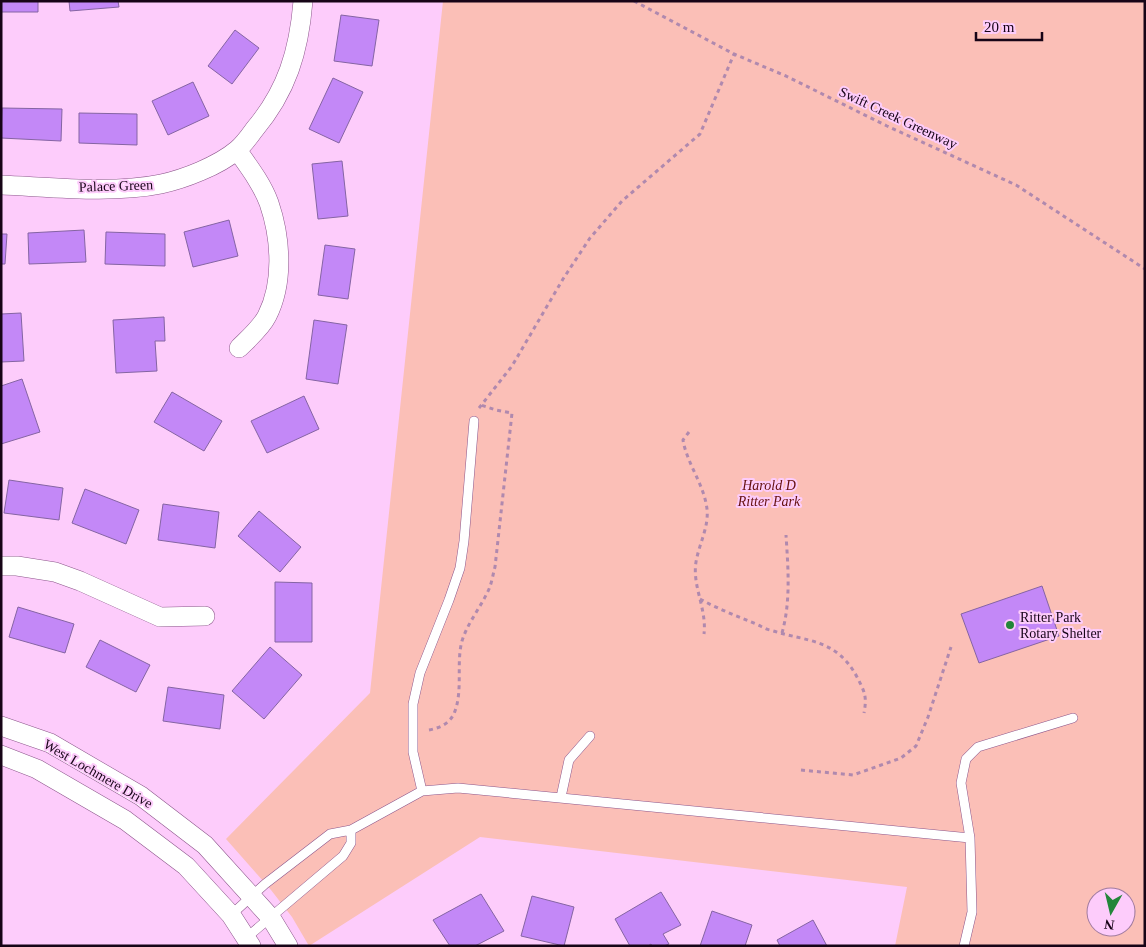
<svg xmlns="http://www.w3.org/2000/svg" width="1146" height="947" viewBox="0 0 1146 947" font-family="Georgia,serif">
<rect width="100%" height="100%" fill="#fdccfb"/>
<path fill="#fbbfb7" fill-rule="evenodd" d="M443 1H1145V946H895L907 887 480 837 309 946 292 917 271 890 226 839 370 693ZM1096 897H1126V927H1096Z"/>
<path fill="#c388f7" stroke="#8564a3" d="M1 1H38V12H1Z
M69 1H118L119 7 70 11Z
M341 15 379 20 372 66 334 61Z
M235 30 259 48 232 84 208 66Z
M333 78 363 92 339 143 309 129Z
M193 82 209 116 168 135 152 101Z
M2 108 62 109 61 141 1 138Z
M79 113 137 114V145L79 143Z
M342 161 348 216 318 219 312 164Z
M229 220 238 256 193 267 184 232Z
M84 230 86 262 29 264 28 233Z
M106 232 165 234V266L105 264Z
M1 234H7L5 264H1Z
M325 245 355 249 348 299 318 295Z
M21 313 24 361 1 362V314Z
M164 317 165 341H155L157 371 116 373 113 320Z
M314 320 347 325 338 384 306 379Z
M22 379 40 432 1 444V386Z
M172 392 222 421 204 451 154 422Z
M304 396 319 429 267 453 251 421Z
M9 480 63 488 59 520 4 513Z
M85 489 139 510 126 544 72 523Z
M163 504 219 512 215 548 158 540Z
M259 511 301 547 280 572 238 536Z
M275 582 312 583V642H275Z
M1042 586 1059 636 979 663 961 614Z
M18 607 74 624 65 653 9 637Z
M100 640 150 665 136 692 86 667Z
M270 647 302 675 264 719 232 691Z
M168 687 224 695 220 729 163 721Z
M661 892 681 925 663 934 669 944 664 946H652L651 944 648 946H630L615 919Z
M481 894 504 931 475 946H450L433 920Z
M532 896 574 907 564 946 521 936Z
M712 911 752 925 745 946H700Z
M813 920 827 946H780L777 940Z"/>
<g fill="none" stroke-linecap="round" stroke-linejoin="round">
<g stroke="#8c568b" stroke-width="10">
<path id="service" d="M422 791 413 752V704L420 673 449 600 460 568 464 541 474 421
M561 797 569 760 590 736
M351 830 422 791 458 788 970 838 972 912 964 946
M970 838 961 783 966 759 978 747 1073 718
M231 915 265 884 330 834 351 830V843L343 856 246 938"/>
</g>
<g stroke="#8c568b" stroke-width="20">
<path id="minor" d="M237 150C249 167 262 184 269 203 281 238 284 283 267 316 261 328 248 339 239 348
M1 185C50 187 113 194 161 184 184 179 218 166 237 150 243 145 249 137 254 130 287 91 299 51 303 1
M1 566H17L55 572 80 581 160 617 205 616
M1 726 50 743 141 796 205 845 271 918 288 946
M1 755 37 769 125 820 186 866 231 915 251 946"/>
</g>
<path stroke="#b089ae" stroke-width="3" stroke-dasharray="4 4" stroke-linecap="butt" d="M634 1 734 54 786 76 887 126 1016 185 1145 269
M479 408 512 366 563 279 590 238 622 201 700 134 734 54
M689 432 683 440C687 464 704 484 707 509 709 527 699 544 696 562 692 586 707 609 704 634
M700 599C718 609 737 616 756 624 761 626 765 629 770 630 807 642 836 638 857 677 865 692 867 697 864 713
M782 633C791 601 788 567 786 535
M429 730C440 728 451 723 455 711 463 689 456 663 462 641 468 622 481 607 489 589 492 582 493 574 495 567L512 413 496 410 481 405
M801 770 853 775 901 758 916 746 928 717 951 647"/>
<use href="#service" stroke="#fff" stroke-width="9"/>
<use href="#minor" stroke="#fff" stroke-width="19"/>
</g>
<circle fill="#23863a" stroke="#fdccfb" stroke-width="2" cx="1010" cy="625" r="5"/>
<g text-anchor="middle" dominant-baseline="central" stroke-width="4" stroke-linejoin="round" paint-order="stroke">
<g font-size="14" fill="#170417" stroke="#fdccfb">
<text transform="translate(898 118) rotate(25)">Swift Creek Greenway</text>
<text transform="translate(116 186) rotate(-2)">Palace Green</text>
<text transform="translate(98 774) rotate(30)">West Lochmere Drive</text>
</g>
<g font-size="14" font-style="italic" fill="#640f0e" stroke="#fdccfb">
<text x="769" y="485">Harold D<tspan x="769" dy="16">Ritter Park</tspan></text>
</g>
<g font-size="14" fill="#170417" stroke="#fdccfb" text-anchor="start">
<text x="1020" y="617">Ritter Park<tspan x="1020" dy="16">Rotary Shelter</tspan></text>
</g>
</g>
<rect width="1146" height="947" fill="none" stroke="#170417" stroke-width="5"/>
<g transform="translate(1111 912) rotate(188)"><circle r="24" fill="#fdccfb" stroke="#a17ca0"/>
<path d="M0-4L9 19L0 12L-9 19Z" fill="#23863a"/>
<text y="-8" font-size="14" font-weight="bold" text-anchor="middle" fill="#170417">N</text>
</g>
<path d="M976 32v8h66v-8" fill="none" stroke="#170417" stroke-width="2.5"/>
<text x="984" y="32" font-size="15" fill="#170417" stroke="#fdccfb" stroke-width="4" paint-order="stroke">20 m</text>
</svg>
